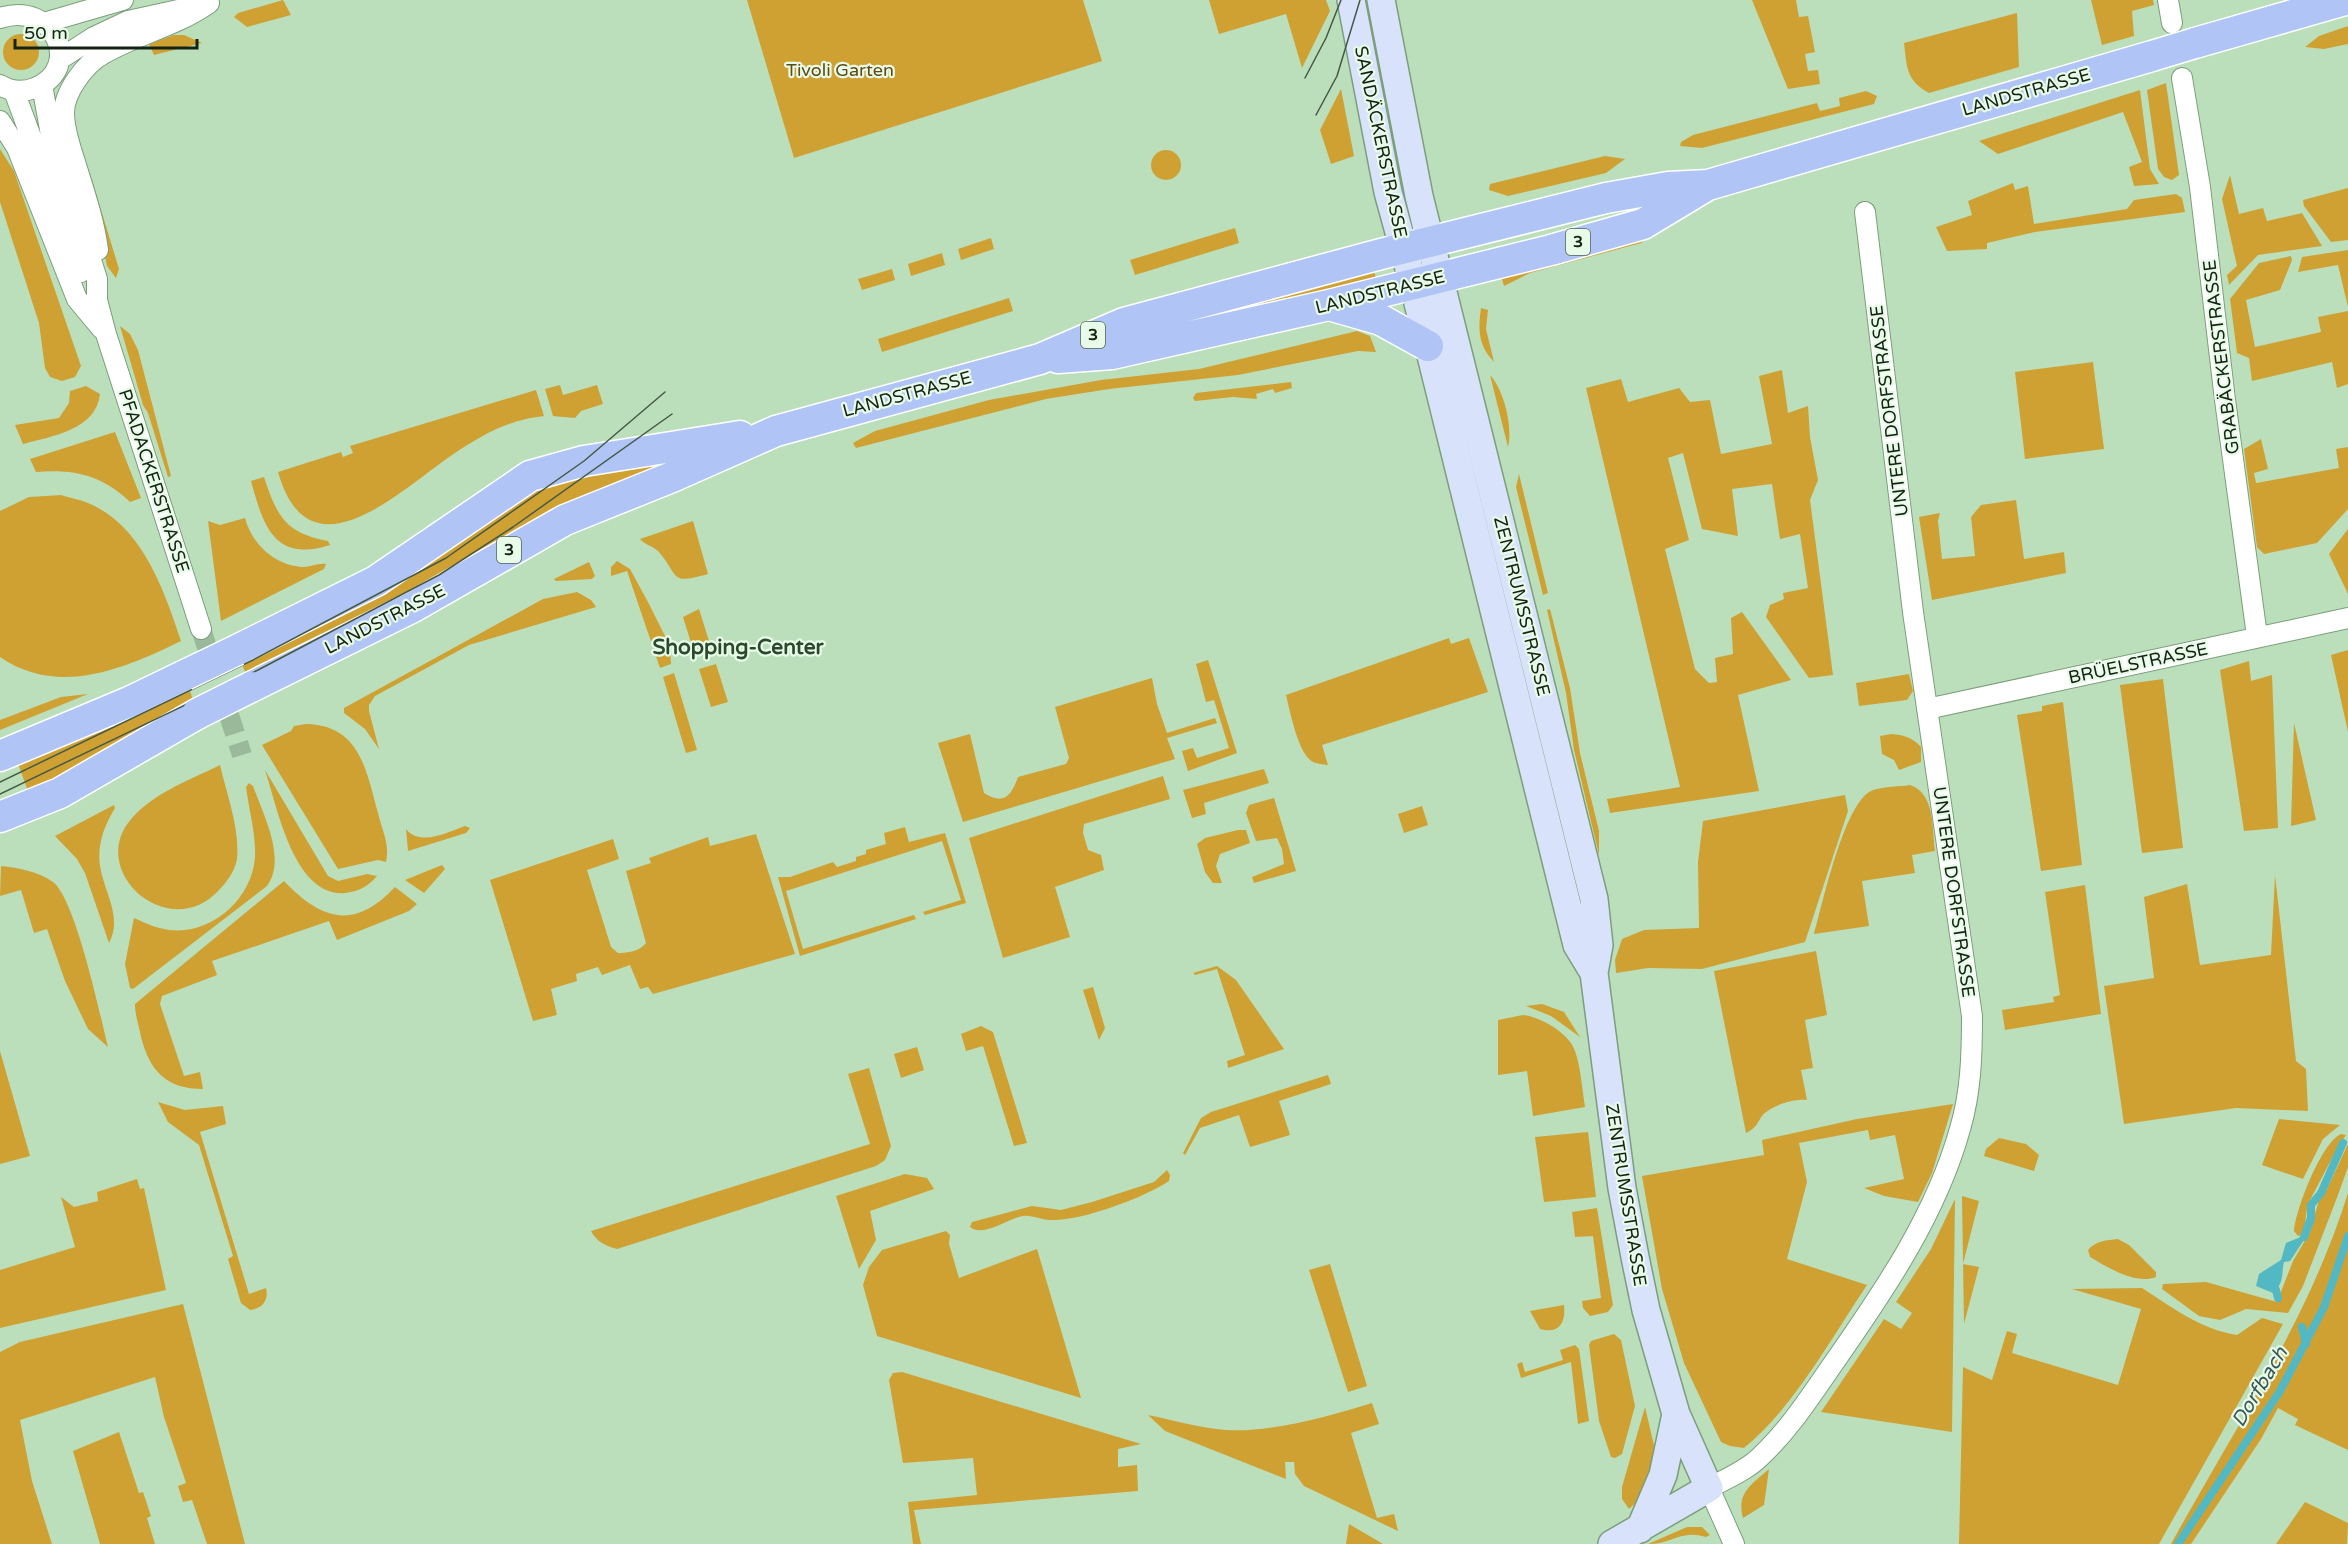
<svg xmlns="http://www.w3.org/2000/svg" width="2348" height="1544" viewBox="0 0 2348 1544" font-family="'Varela Round',sans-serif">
<rect width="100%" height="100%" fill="#bbdfbb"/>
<path fill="#cfa133" d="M283 0 291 15 247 27 234 17 238 13Z
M747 0H1083L1102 61 794 158Z
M1209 0H1326L1330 11 1302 68 1286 14 1219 34Z
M1752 0H1796L1799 17 1808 16 1815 52 1805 54 1808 71 1818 70 1820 84 1788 89Z
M2091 0H2153L2154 5 2132 11 2134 36 2102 45Z
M2017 13 2019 67 1929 93C1906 80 1907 68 1904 43Z
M1376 23 1409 190 1401 192 1367 25Z
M2348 26V44L2324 49 2305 47 2319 36Z
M3 52a18 18 0 1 1 36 0a18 18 0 1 1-36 0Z
M174 35H184L202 43 154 55 149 44Z
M2166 83 2179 175 2172 180 2164 177 2158 169 2147 90Z
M1341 89 1354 156 1331 164 1320 130Z
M2140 90 2150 169 2159 184 2134 186 2129 167 2142 162 2123 112 1998 154 1979 141Z
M1866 91 1877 96 1874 104 1702 148 1680 146 1681 142 1693 135 1817 103 1820 111 1840 106 1839 98Z
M0 149 14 171 81 366 75 377 62 381 50 377 45 368 39 323 0 202Z
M1151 165a15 15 0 1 1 30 0a15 15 0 1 1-30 0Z
M1605 156 1625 159 1606 173 1508 196 1489 190 1490 184Z
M2230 175 2239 214 2263 208 2267 221 2302 213 2322 246 2258 255 2229 285 2227 275 2237 266 2222 199Z
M92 180 119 269 116 278 107 266 90 182Z
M2013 183 2015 190 2028 186 2034 224 2127 209 2134 200 2176 194 2182 198 2185 212 2035 232 1987 243V249L1947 251 1936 227 1972 215 1968 201Z
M2348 188V240L2331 242 2304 206 2303 200Z
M1235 228 1239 243 1135 275 1130 260Z
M1654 232 1641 243 1530 273 1504 286 1502 279 1522 269Z
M991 238 994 249 961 260 958 249Z
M2348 250V307L2338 265 2298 272 2302 257Z
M942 253 945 265 911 276 908 264Z
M2291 256 2292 260 2280 290 2246 300 2255 347 2321 332 2318 317 2348 311V384L2337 388 2332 362 2252 381 2249 358 2237 353 2230 299 2259 263Z
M892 269 895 280 862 290 858 279Z
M1374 269 1377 285 1355 291 1147 329Z
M1009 298 1013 311 882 352 878 339Z
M1481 308 1488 310 1486 329 1494 362C1478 345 1478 330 1481 308Z
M120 326 130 334 138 350 171 476 168 477 148 413 143 405Z
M1357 331 1370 336 1376 352 1358 351 1238 375 1109 389 1046 399 856 448 853 443 875 431 989 400 1101 380 1199 369Z
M2093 362 2104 449 2025 459 2015 372Z
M1782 370 1788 413 1808 406 1810 437 1818 480 1810 500 1833 675 1809 678 1766 617 1770 605 1784 599 1783 593 1808 588 1800 534 1780 539 1772 484 1732 489 1738 536 1702 529 1683 453 1668 458 1689 540 1665 549 1695 669 1709 683 1717 682 1715 658 1733 654 1731 618 1742 612 1791 680 1738 695 1759 791 1610 813 1607 799 1680 787 1586 388 1621 379 1628 402 1679 388 1690 402 1710 400 1721 454 1772 444 1759 376Z
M1490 375C1504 390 1513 427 1508 447Z
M1291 382 1292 388 1275 393 1273 389 1256 394 1257 399 1233 397 1195 401 1193 398 1196 393Z
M560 385 563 395 597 385 603 404 581 411 575 418 553 416 545 389Z
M86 386 100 394C96 430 52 436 23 444L15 425 59 418 69 403 70 391Z
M536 390 544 416C511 420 492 430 464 447 411 479 311 588 278 472L341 452 343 457 353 453 350 446Z
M115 432 141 498 130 502C102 475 74 469 36 472L30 459Z
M2261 439 2268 469 2254 473 2256 483 2339 468 2336 449 2348 447V509L2317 543 2264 554 2257 547 2244 449Z
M671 458 675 469 248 680 240 658 527 488Z
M1519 474 1548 593 1543 595 1516 487Z
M264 477C277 516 285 533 328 541L330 545C274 563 263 525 251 481Z
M61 495C70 498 79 499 88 503 142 525 164 590 181 641 124 669 58 697 0 657V511L29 497Z
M2016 500 2024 559 2064 552 2066 573 1932 600 1919 517 1940 513 1938 521 1942 559 1975 556 1971 517 1981 505Z
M245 518C252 545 276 566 303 567 311 567 319 563 326 564L324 569 221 621 208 521 220 525Z
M693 521 708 574C669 585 680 577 659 552 653 546 645 545 640 539Z
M2348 529V594L2329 554Z
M617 561 630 569 649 604 670 646 671 664 660 668 627 571 611 576V567Z
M589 562 595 576 592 579 556 581 554 579Z
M577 592 591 600 596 607 469 645 375 696 369 705V711L379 749 365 729 344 713V708L543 599Z
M699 609 709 641 692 646 683 617Z
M1550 609 1570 688 1580 753 1599 831V855L1574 750 1566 693 1547 610Z
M1449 638 1451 644 1469 638 1488 692 1322 745 1328 765C1323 764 1318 764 1313 762 1298 754 1290 711 1286 695Z
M2348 650V732L2331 655Z
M1208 660 1237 753 1188 771 1182 751 1193 748 1197 758 1229 748 1214 700 1206 702 1196 664Z
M2249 661 2251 681 2272 675 2278 828 2244 831 2220 670Z
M716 664 728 702 711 707 699 669Z
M674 673 697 750 686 753 663 677Z
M1909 674 1913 691 1907 700 1859 706 1856 683Z
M1152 678 1157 704 1167 733 1215 718 1217 723 1167 738 1175 759 963 822 938 743 970 734 984 793C1003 805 1011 797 1018 777L1066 764 1069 758 1055 707Z
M2163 679 2183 848 2142 853 2120 685Z
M188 684 195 707 30 797 16 758Z
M88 694 0 730V720L61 697Z
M2063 702 2082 865 2041 871 2017 715 2042 711V706Z
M2294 723 2316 820 2291 826Z
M306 724C360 725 366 770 378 813 382 831 390 843 386 862L378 860 338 869 262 745 291 731 294 726Z
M1891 734C1904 735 1912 737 1921 747V762L1899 770 1894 760 1882 754 1880 736Z
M220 765C227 795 240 829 237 859 235 871 227 882 219 890 171 943 90 875 128 823 150 794 188 781 220 765Z
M1264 769 1269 783 1204 803 1206 814 1192 818 1183 790Z
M265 770 328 876 338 881 367 874 377 876C369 886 359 891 346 893 294 898 278 809 265 770Z
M1163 776 1170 799 1084 824 1083 833 1088 850 1101 855 1104 870 1055 887 1070 937 1003 958 969 838Z
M249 783 253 786C263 814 287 859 267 886L133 989 130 988 125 964 134 918C145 923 156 928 169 930 212 935 252 899 255 857 256 834 249 810 246 787Z
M1910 785C1935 793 1932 828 1935 851L1912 855 1915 873 1862 881 1869 926 1814 934C1823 902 1843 809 1869 792 1879 786 1898 787 1910 785Z
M1845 795 1848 811 1805 942 1702 969 1648 968 1616 973 1615 960 1622 939 1644 930 1699 928 1698 862 1703 821Z
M1274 798 1296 871 1254 883 1252 877 1284 864 1282 849 1277 838 1256 841 1246 813 1249 805Z
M114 805 115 808C104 826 97 845 100 866 104 892 123 917 109 943L85 873 77 859 55 836Z
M1422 806 1428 825 1404 833 1398 814Z
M465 826 470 828 466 833 408 851 406 829C420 847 448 832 465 826Z
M905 827 909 842 945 833 966 903 925 915 923 912 961 900 942 841 786 891 803 949 914 915 916 919 800 956 778 877H790L833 862 837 867 856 861V857L866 854V850L886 844 884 833Z
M1238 830H1246L1250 843 1220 854 1216 866 1222 883H1213L1205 872 1197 844 1205 838Z
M756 834 795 954 653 994 648 987 640 989 630 965 602 975 598 967 576 974 577 981 551 989 557 1015 533 1021 490 880 613 839 619 859 587 870 611 947 618 953C628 953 640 951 646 943L626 871 651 863 649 858 708 837 710 846Z
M442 865 445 869 424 893 405 880Z
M1 866C18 868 38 871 53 882 76 900 100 1015 108 1047L88 1029 65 981 47 929 34 933 21 890 0 896Z
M2275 875 2296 1061 2306 1069 2308 1111 2236 1108 2124 1124 2104 986 2154 978 2144 897 2187 884 2200 965 2271 955Z
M284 881C322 921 355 930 395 887L417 904 409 911 337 940 329 921 212 961 217 975 162 996 160 1004 184 1076 200 1072 203 1089C166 1089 150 1071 141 1037 139 1026 135 1015 135 1004Z
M2085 885 2101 1014 2005 1030 2002 1010 2054 1002 2053 997 2060 995 2045 892Z
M1816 951 1827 1015 1805 1020 1813 1068 1801 1070 1807 1100C1794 1098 1770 1106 1762 1116 1756 1125 1756 1128 1746 1133L1714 971Z
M1217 966 1236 980 1284 1049 1228 1068 1227 1061 1245 1055 1217 969 1195 975 1193 973Z
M1093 987 1105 1028 1099 1040 1083 990Z
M1542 1004 1564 1012 1580 1037 1551 1016 1526 1006Z
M1523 1015C1541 1017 1569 1033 1575 1051 1581 1068 1582 1089 1585 1107L1533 1116 1527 1071 1498 1075V1020Z
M981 1026 993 1032 1027 1143 1014 1146 983 1046 966 1051 961 1034Z
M917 1047 924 1070 901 1078 894 1054Z
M0 1051 30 1156 0 1164Z
M869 1068 891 1146 885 1160 876 1166 617 1249C605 1246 596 1241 591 1231L870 1144 848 1074Z
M1328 1075 1331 1084 1279 1101 1290 1135 1250 1147 1239 1115 1200 1128 1185 1155 1183 1153 1201 1118 1211 1112Z
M158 1102 185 1110 223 1106 226 1124 200 1132 249 1294 266 1288C269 1301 262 1308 250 1310L241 1303 228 1259 233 1256 199 1145 168 1122Z
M1953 1104 1932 1173 1918 1202 1884 1196 1864 1188 1904 1179 1895 1135 1870 1140 1868 1130 1799 1143 1807 1182 1787 1259 1867 1285C1832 1337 1792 1410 1744 1448L1730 1446 1721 1442 1684 1363 1662 1289 1642 1176 1764 1155 1762 1140 1857 1119Z
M2279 1119 2340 1125 2323 1139 2303 1179 2262 1165Z
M1588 1132 1596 1197 1544 1202 1535 1137Z
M2341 1134 2346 1135C2332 1156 2321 1180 2309 1202 2305 1211 2307 1224 2302 1235L2298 1236 2294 1231C2296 1209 2321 1143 2341 1134Z
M1999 1138 2026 1144 2039 1155 2034 1171 1984 1156 1986 1149Z
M2348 1144V1167L2338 1195 2303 1286 2288 1313 2246 1309 2220 1320 2199 1316 2162 1289 2163 1284 2206 1282 2277 1302 2293 1261 2310 1232 2319 1200 2327 1189Z
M1167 1170 1170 1175 1169 1181C1146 1197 1079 1222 1050 1220 1041 1220 1032 1215 1023 1216 1008 1218 983 1238 970 1227L972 1222 1032 1206 1061 1210 1092 1202 1154 1182Z
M905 1174 927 1178 934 1189 870 1211 876 1240 859 1269 836 1196Z
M137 1179 140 1189 144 1188 166 1290 0 1328V1270L75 1247 61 1197 74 1207 98 1201 97 1192Z
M2348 1193V1450L2295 1425 2298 1419 2278 1408 2261 1439 2191 1544H2171C2234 1429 2309 1319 2348 1193Z
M1962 1196 1979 1201 1963 1264 1979 1267 1964 1324Z
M1955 1199 1952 1432 1821 1412 1884 1319 1901 1329 1912 1313 1896 1302 1931 1249Z
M1597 1208 1613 1305 1608 1312 1590 1316 1583 1308 1582 1301 1601 1298 1593 1236 1575 1237 1572 1212Z
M946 1231 950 1235 949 1244 959 1278 1037 1249 1081 1398 877 1336 863 1285 869 1267 882 1250Z
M2118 1239 2129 1245 2156 1272V1277C2135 1285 2107 1267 2090 1257L2088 1250C2095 1241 2107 1240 2118 1239Z
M1330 1264 1367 1386 1348 1392 1309 1270Z
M2142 1288C2173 1308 2200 1329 2237 1335L2262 1318 2283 1324 2159 1544H1959L1963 1367 1992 1380 2007 1331 2017 1334 2012 1353 2118 1385 2141 1309 2072 1289Z
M183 1304 245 1544H207L192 1500 183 1502 178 1486 186 1483 164 1417 155 1377 20 1420 32 1481 52 1544H0V1352L20 1342Z
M1564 1305C1566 1323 1559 1334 1540 1329L1530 1311Z
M1614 1334 1621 1340 1635 1406 1622 1454 1615 1458 1611 1457 1599 1421 1589 1345 1591 1341Z
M1575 1345 1579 1349 1589 1421 1578 1424 1571 1362 1521 1378 1517 1364 1522 1362 1525 1372 1563 1360 1560 1350Z
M902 1372 1141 1444 1118 1449V1467L1137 1465 1138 1491 914 1510 921 1544H913L908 1502 977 1495 973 1458 903 1463 889 1380 893 1373Z
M1372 1403 1379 1424 1351 1433 1377 1518 1394 1514 1398 1531 1304 1486 1295 1474 1294 1462H1285L1286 1479 1165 1431 1148 1415C1173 1420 1200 1428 1226 1430 1270 1433 1330 1416 1372 1403Z
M1645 1407 1656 1454 1642 1497 1629 1509 1622 1499V1487Z
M119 1432 139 1493 143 1492 151 1516 147 1518 155 1544H100L73 1451Z
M1769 1469 1764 1505 1743 1518C1736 1493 1752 1484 1769 1469Z
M2305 1502 2348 1523 2347 1544H2276Z
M1349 1524 1383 1544H1346Z
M1687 1527H1702L1710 1535 1706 1537C1681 1529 1672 1544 1648 1544Z"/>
<path fill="#52b8c3" d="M2303 1236 2304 1240 2290 1261 2284 1262C2281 1274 2285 1282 2273 1293L2256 1286 2259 1274 2281 1260 2286 1243Z"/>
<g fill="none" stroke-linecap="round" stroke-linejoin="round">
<path stroke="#52b8c3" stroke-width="8" d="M2304 1237 2311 1218V1205L2321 1193 2343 1143
M2276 1290 2278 1298
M2302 1327 2306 1344
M2178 1544 2280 1391 2324 1307 2348 1236"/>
<path stroke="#9ab99a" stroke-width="20" stroke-dasharray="20 10" stroke-linecap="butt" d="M201 629 242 755"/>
<g stroke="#7b9e7b" stroke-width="22">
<path id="street" d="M2168 0 2172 23
M0 18C55 0 84 68 35 88 24 92 11 92 0 85
M47 22 123 0
M60 59 94 37 128 21 192 7
M2182 78 2200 187 2225 400 2257 636
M42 85 51 135 97 279V300L106 334 201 629
M14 91 81 272
M0 121 17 148 77 299 102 329
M98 250C94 220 84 191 75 162 70 146 64 130 64 113 64 92 85 64 103 54 137 34 175 27 209 3
M1927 709 2348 618
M1734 1544 1709 1488C1726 1479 1747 1470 1760 1457 1789 1430 1810 1397 1833 1364 1884 1291 1936 1215 1960 1129 1971 1092 1972 1055 1972 1016L1913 612 1865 212"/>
</g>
<g stroke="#7b9e7b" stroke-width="30">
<path id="secondary" d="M1351 0 1388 192 1413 283 1577 945 1594 973
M1381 0 1419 196 1594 899 1599 945 1594 973 1622 1188 1635 1257 1646 1310 1676 1414 1709 1488 1612 1544
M1640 1529 1663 1475 1676 1414"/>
</g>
<g stroke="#fff" stroke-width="33">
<path id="primary" d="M2195 43 2345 0
M1329 305 1381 320 1428 346
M1058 358 1112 354 1329 305 1551 250 1643 224 1706 186
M237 650 376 581 530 476 584 461 740 436
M251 687 413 607 565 520 672 477 776 431 1040 359 1124 323 1381 254 1606 198 1668 187 1708 185 2152 56
M0 756 129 702 185 675
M0 817 60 793 197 714"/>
</g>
<use href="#street" stroke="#fff" stroke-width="20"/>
<use href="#secondary" stroke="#d8e2fa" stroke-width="27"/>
<use href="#primary" stroke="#b0c5f5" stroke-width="30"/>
<path stroke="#455945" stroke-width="1.5" d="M1305 78 1326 38 1341 0
M1316 115 1337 76 1360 0
M0 782 253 660 446 558 584 461 665 392
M0 794 258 670 439 575 513 527 672 414"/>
<g stroke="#fff" stroke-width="33" stroke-linecap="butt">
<path id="primary-bridge" d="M2152 56 2195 43
M185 675 237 650
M197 714 251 687"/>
</g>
<use href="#primary-bridge" stroke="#b0c5f5" stroke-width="30"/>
</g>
<g text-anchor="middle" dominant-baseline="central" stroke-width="4.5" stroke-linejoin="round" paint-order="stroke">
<g fill="#e8fbe8" stroke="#546454" stroke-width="1.5">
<rect x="1566" y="229" width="24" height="26" rx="4.5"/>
<rect x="1081" y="322" width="24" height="26" rx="4.5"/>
<rect x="497" y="537" width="24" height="26" rx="4.5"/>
</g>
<g font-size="16" font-weight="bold" fill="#152315">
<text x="1578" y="242">3</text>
<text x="1093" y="335">3</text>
<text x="509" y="550">3</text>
</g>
<g font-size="18" fill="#604a13" stroke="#e8fbe8">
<text x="840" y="70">Tivoli Garten</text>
</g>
<g font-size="18" fill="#152315" stroke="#e8fbe8">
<text transform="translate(2026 92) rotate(-16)">LANDSTRASSE</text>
<text transform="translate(1381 142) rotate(78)">SANDÄCKERSTRASSE</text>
<text transform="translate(1380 292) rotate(-14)">LANDSTRASSE</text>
<text transform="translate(2221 357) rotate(-97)">GRABÄCKERSTRASSE</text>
<text transform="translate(907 394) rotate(-15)">LANDSTRASSE</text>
<text transform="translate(1889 411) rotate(-97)">UNTERE DORFSTRASSE</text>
<text transform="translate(154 481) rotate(72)">PFADACKERSTRASSE</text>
<text transform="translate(1522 606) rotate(76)">ZENTRUMSSTRASSE</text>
<text transform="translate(385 619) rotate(-27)">LANDSTRASSE</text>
<text transform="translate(2138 663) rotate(-12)">BRÜELSTRASSE</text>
<text transform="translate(1954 892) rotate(82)">UNTERE DORFSTRASSE</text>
<text transform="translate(1626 1195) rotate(81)">ZENTRUMSSTRASSE</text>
</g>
<g font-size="20" font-style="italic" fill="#38585b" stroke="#e8fbe8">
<text transform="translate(2260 1387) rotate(-59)">Dorfbach</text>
</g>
<g font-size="21" font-weight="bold" fill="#2a4a2b" stroke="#e8fbe8">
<text x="738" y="647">Shopping-Center</text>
</g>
</g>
<path d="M15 39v9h182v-9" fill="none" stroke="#152315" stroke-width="3"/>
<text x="24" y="39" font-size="18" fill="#152315" stroke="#e8fbe8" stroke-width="4.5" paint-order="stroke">50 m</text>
</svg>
